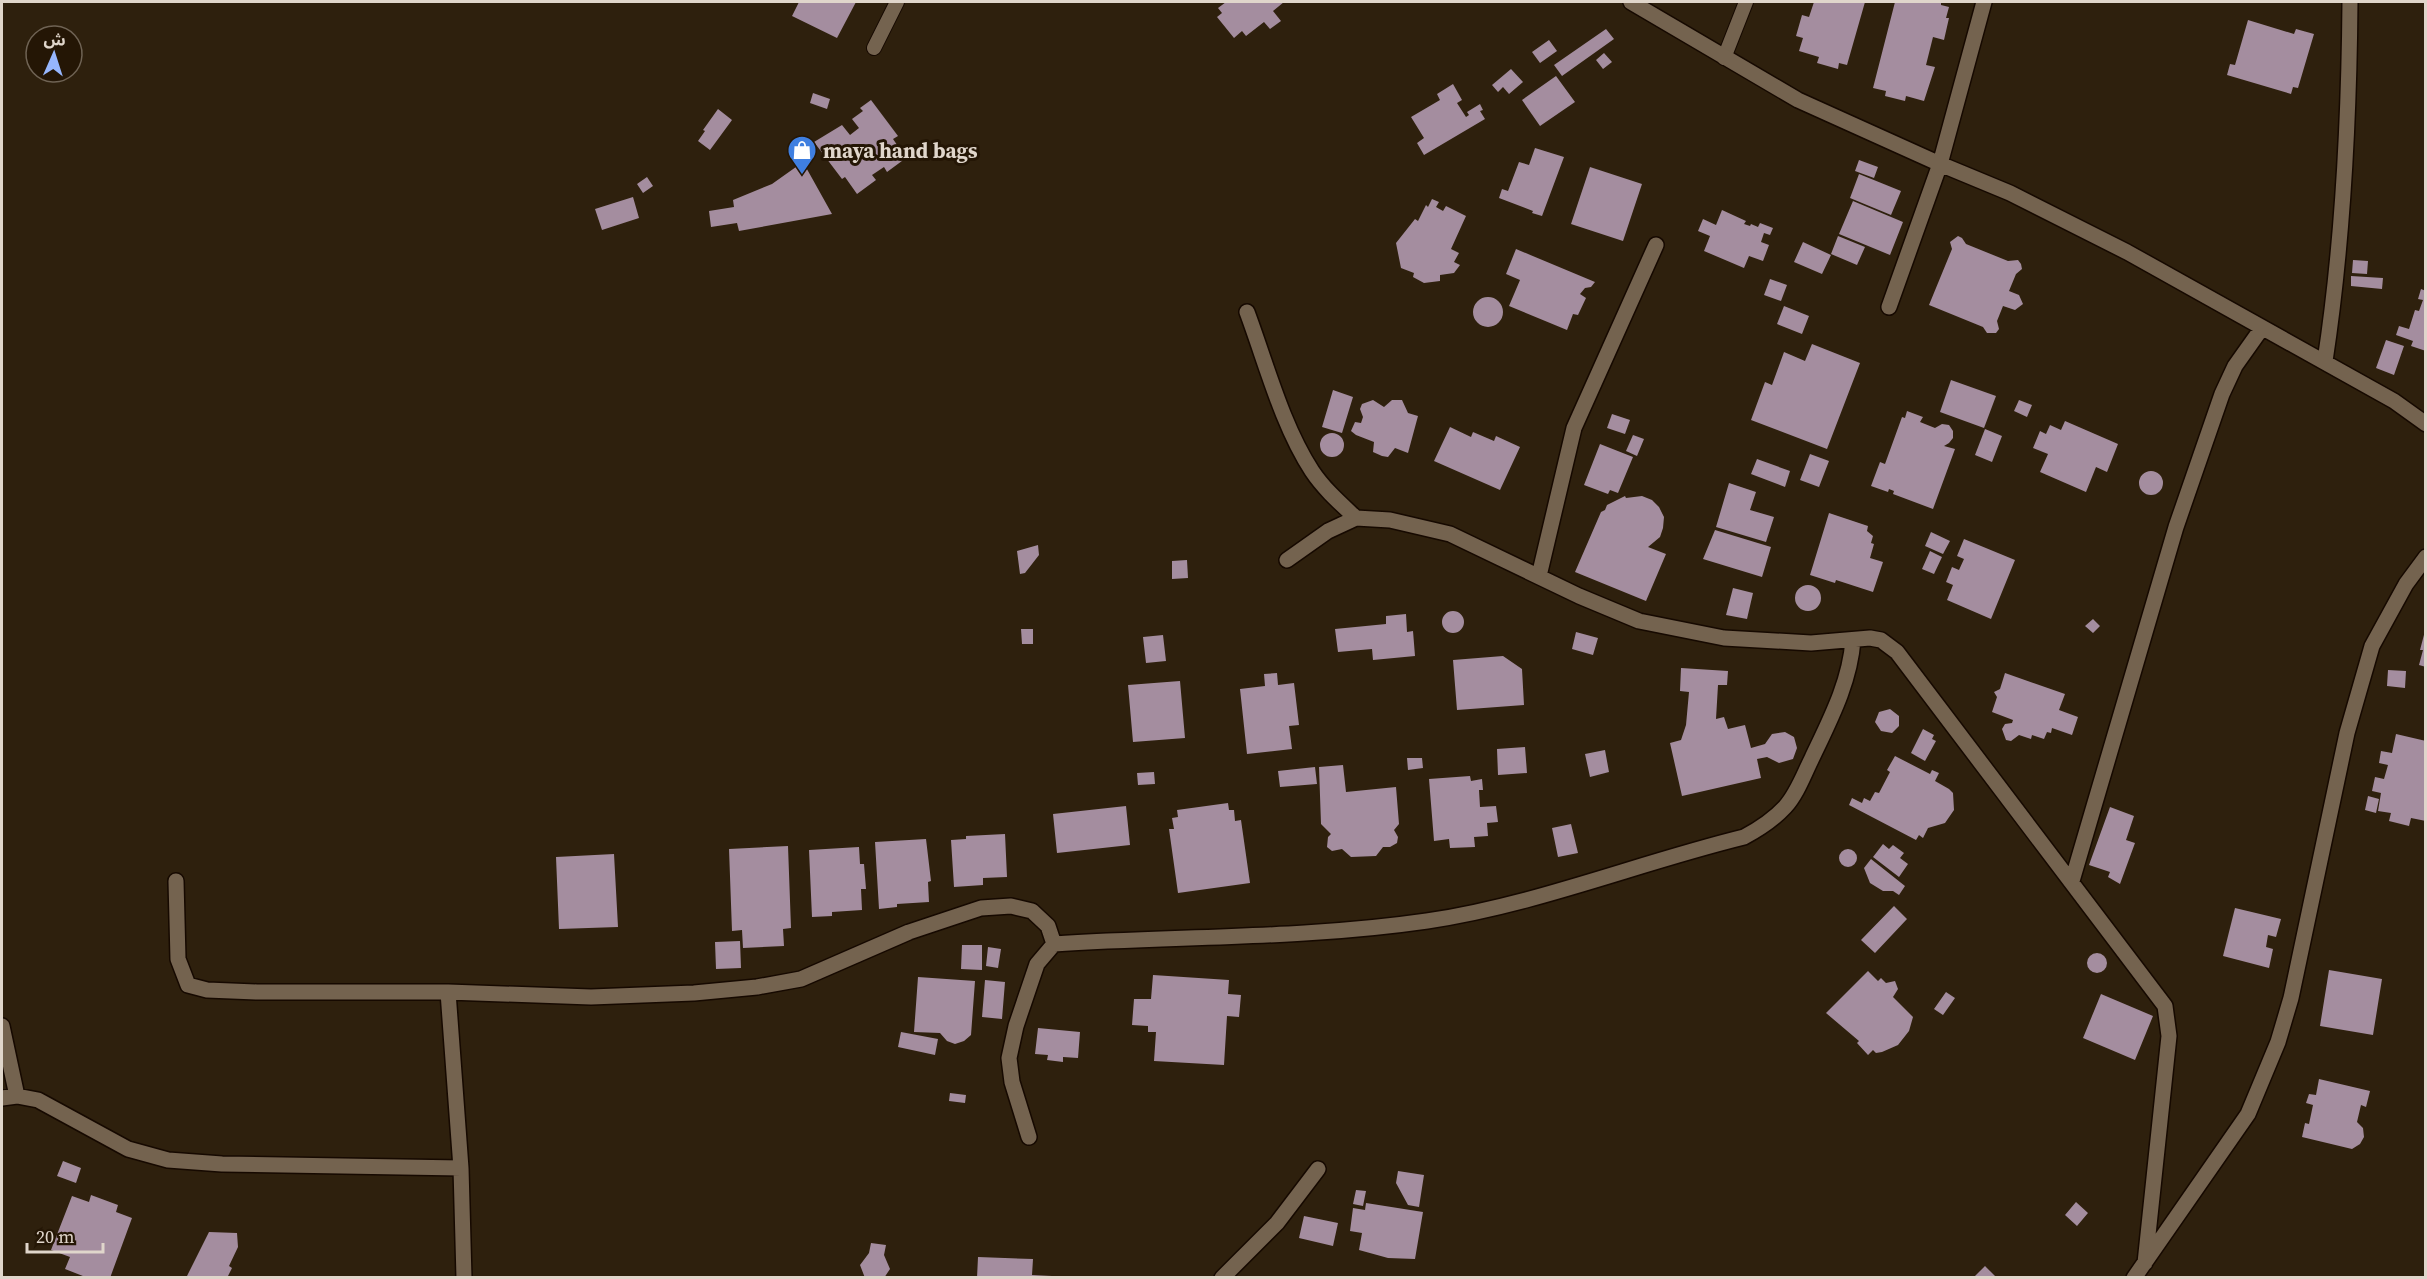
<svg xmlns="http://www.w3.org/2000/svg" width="2427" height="1279" viewBox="0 0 2427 1279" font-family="'Source Serif 4','Noto Sans Arabic',serif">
<rect width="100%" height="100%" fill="#2e200d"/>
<path fill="#a48d9f" d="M799 2H856L837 38 792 16Z
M1226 2H1284L1273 11 1281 21 1270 29 1264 22 1246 36 1242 31 1234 38 1217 17 1222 13 1218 8Z
M1814 2H1865L1847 65 1839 63 1838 69 1817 63 1819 57 1799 51 1803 38 1796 36 1802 15 1809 17Z
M1895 2H1941V5L1949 7 1946 18H1949L1944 40 1933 37 1926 65 1935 67 1924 101 1906 96 1905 101 1885 96 1886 91 1873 88Z
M2248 20 2294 34 2296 29 2314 34 2298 88 2293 87 2291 94 2227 75 2230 64 2235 65Z
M1606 29 1614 39 1562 76 1554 65Z
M1549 40 1557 51 1540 63 1532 52Z
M1604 53 1612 62 1603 69 1596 60Z
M1511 69 1523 82 1509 94 1503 87 1498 92 1492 85Z
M1556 76 1575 102 1540 126 1522 100Z
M1453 84 1462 100 1457 103 1466 117 1469 115 1467 112 1480 104 1483 110 1480 111 1485 119 1424 155 1417 143 1424 138 1411 117 1440 100 1437 94Z
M813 93 830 99 827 109 810 103Z
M871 100 898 136 893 139 906 158 887 172 884 167 872 175 876 180 857 194 845 177 842 179 814 142 842 125 850 135 859 128 852 119 863 111 860 108Z
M718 109 732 120 710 150 698 141 705 131 703 130Z
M1535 148 1564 157 1542 216 1532 213 1533 211 1499 198 1502 189 1508 191 1519 162 1529 165Z
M1859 160 1878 167 1874 178 1855 171Z
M803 162 832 214 739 231 737 223 711 227 709 211 734 207 733 200 772 184Z
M1590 167 1642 184 1623 241 1571 224Z
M1859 174 1901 191 1891 215 1850 198Z
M647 177 653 186 643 193 637 184Z
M633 197 639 218 602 230 595 209Z
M1432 199 1439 202 1436 207 1443 211 1446 206 1466 216 1451 249 1459 253 1454 262 1460 265 1454 273 1440 275V281L1424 283 1413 277 1414 273 1401 268 1396 243 1415 219 1418 221 1426 205 1428 207Z
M1853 201 1903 222 1890 255 1839 234Z
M1722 210 1746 221 1744 224 1750 226 1751 224 1758 227 1760 223 1773 228 1770 235 1764 233 1761 242 1769 245 1763 261 1749 256 1744 268 1704 251 1710 236 1698 231 1703 219 1716 225Z
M1838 236 1865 247 1857 265 1831 254Z
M1958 236 1962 238 1966 244 2008 261 2018 260 2021 264 2022 269 2016 274 2009 291 2019 295 2023 304 2015 310 2003 306 1997 321 1999 329 1996 333H1987L1983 327 1929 305 1952 249 1950 242Z
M1803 242 1831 255 1822 274 1794 262Z
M1516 249 1595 282 1591 287 1585 288 1580 294 1586 298 1578 315 1573 314 1567 330 1509 306 1520 280 1506 274Z
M2353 260 2368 261 2367 274 2352 273Z
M2351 276 2383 278 2382 289 2351 286Z
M1770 279 1787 285 1781 301 1764 295Z
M2421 289 2426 291V351L2411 346 2413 341 2396 335 2399 326 2409 329 2415 310 2419 311 2423 300 2418 299Z
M1473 312a15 15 0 1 1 30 0a15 15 0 1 1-30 0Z
M1784 306 1809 316 1802 334 1777 324Z
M2386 340 2404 346 2394 375 2376 368Z
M1812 344 1860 363 1827 449 1751 420 1765 382 1772 385 1784 352 1805 361Z
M1951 380 1996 396 1984 428 1940 412Z
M1333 390 1353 397 1342 433 1322 427Z
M1373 400 1384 407 1392 400H1402L1408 413 1418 416 1408 453 1395 448 1388 457 1382 456 1373 452 1374 442 1356 435 1351 431 1355 422 1361 423 1363 417 1360 409 1362 404Z
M2019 400 2032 405 2027 417 2014 411Z
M1907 411 1923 417 1920 422 1935 428 1942 424 1949 425 1953 431V438L1949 443 1944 446 1955 449 1933 509 1893 494 1894 491 1889 489 1888 492 1871 486 1880 462 1885 464 1902 417 1905 418Z
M1612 414 1630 420 1625 434 1607 428Z
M2065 421 2118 444 2107 472 2096 467 2086 492 2040 472 2048 454 2033 448 2040 431 2046 434 2050 425 2061 430Z
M1450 427 1471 437 1473 432 1494 441 1496 436 1520 447 1500 490 1434 461Z
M1985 429 2002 436 1992 462 1975 455Z
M1320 445a12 12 0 1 1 24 0a12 12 0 1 1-24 0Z
M1633 435 1644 439 1637 456 1626 451Z
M1600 444 1633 457 1618 493 1610 490 1608 494 1584 485Z
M1810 454 1829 461 1819 487 1800 480Z
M1757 459 1790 471 1785 487 1751 474Z
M2139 483a12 12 0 1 1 24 0a12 12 0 1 1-24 0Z
M1729 483 1756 492 1750 510 1774 517 1766 542 1716 527Z
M1625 496 1626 498 1642 496 1652 500 1659 507 1664 517 1663 528 1660 537 1648 547 1666 554 1646 601 1575 572 1601 512 1605 510 1607 505Z
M1829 513 1868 526 1867 531 1873 536 1871 543 1874 544 1870 558 1883 562 1873 592 1836 580 1835 583 1810 575Z
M1715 530 1771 547 1762 577 1703 559Z
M1931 532 1950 541 1943 554 1925 546Z
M1964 539 2015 560 1991 619 1947 600 1953 585 1946 582 1952 567 1959 570 1964 559 1957 556Z
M1038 545 1039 555 1025 573 1020 574 1017 551Z
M1930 551 1942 557 1934 574 1922 569Z
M1187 560 1188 578 1172 579V561Z
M1795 598a13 13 0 1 1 26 0a13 13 0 1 1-26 0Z
M1733 588 1753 593 1747 619 1726 615Z
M1442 622a11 11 0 1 1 22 0a11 11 0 1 1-22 0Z
M1406 614 1407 632 1413 631 1415 656 1373 660 1372 649 1338 652 1335 629 1386 624V616Z
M2093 619 2100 626 2093 633 2085 626Z
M1021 629H1033V644H1022Z
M2425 631H2426V667L2419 665 2423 650H2420Z
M1576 632 1598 638 1593 655 1572 649Z
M1163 635 1166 661 1146 663 1143 637Z
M1503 656 1522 669 1524 705 1457 710 1453 660Z
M1681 668 1728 671 1727 685H1718L1716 719 1724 717 1728 729 1745 725 1751 748 1765 744 1772 734 1785 732 1794 737 1797 748 1793 759 1779 763 1767 757 1757 759 1761 778 1682 796 1670 743 1681 740 1686 725 1689 692 1680 691Z
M2388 670 2406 671 2405 688 2387 686Z
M1277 673 1278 685 1294 683 1299 725 1289 726 1292 749 1247 754 1240 689 1265 686 1264 674Z
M2005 673 2065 694 2059 710 2078 717 2072 735 2052 728 2051 733 2047 732 2044 739 2032 735 2031 739 2019 735 2011 741 2006 740 2002 729 2005 724 2012 723 2013 720 1992 712 1997 697 1994 692 2000 689Z
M1180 681 1185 738 1133 742 1128 685Z
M1890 709 1899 716V726L1892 733 1881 731 1875 722 1879 712Z
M1923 729 1934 735 1932 739 1936 741 1925 761 1911 753Z
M2396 734 2426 741V821L2411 818 2409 826 2389 821 2391 813 2378 811 2381 793 2372 791 2375 777 2384 779 2388 765 2379 763 2381 751 2392 753Z
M1525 747 1527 773 1498 775 1497 749Z
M1605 750 1609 772 1590 777 1585 754Z
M1895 756 1930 774 1932 770 1939 773 1935 781 1949 789 1953 793 1954 810 1945 823 1928 828 1923 838 1919 835 1916 840 1849 805 1852 798 1862 803 1864 798 1870 801 1875 792 1879 793 1890 772 1887 770Z
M1407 758H1422L1423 768 1408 770Z
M1343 765 1346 792 1396 787 1399 824 1394 830 1398 837 1397 843 1390 847H1383L1376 856 1351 857 1342 849 1332 851 1327 847 1328 837 1331 834 1321 824 1319 767Z
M1315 767 1317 784 1280 787 1278 771Z
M1154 772 1155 784 1138 785 1137 773Z
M1470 776 1471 781 1482 779 1483 790H1479L1480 807 1496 806 1498 822 1487 823 1488 836 1474 837 1475 847 1450 848 1449 839 1434 841 1429 779Z
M2368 796 2379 799 2376 813 2365 810Z
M1228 803 1229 810H1234L1235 821 1241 820 1250 883 1178 893 1169 829H1174L1172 818 1178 817 1177 810Z
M1126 806 1130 845 1057 853 1053 814Z
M2110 807 2134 816 2126 840 2135 843 2120 884 2108 877 2110 872 2089 865Z
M1571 824 1578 853 1558 857 1552 828Z
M1005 834 1007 877 983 878V885L954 887 951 840 966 839V836Z
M926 839 931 881 928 882 929 902 897 904V907L879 909 875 842Z
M1883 844 1889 849 1893 845 1904 853 1900 858 1908 864 1899 877 1873 857Z
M788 846 791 928 783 929 784 946 743 948 742 930 732 931 729 849Z
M859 847 860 864H864L866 889H861L862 910 832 912V916L812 917 809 850Z
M1839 858a9 9 0 1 1 18 0a9 9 0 1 1-18 0Z
M614 854 618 927 559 929 556 857Z
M1871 859 1905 886 1899 895 1893 891H1883L1870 883 1864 868Z
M1894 906 1907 919 1875 953 1861 940Z
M2235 908 2281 919 2276 937 2268 935 2266 947 2273 949 2269 968 2223 956Z
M740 941 741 968 716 969 715 942Z
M962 945H982V970L961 969Z
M988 947 1001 949 998 968 986 966Z
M2087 963a10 10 0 1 1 20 0a10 10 0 1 1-20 0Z
M2329 970 2382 979 2373 1035 2320 1026Z
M1868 971 1878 981 1881 978 1886 983 1895 981 1898 989 1893 997 1913 1017 1909 1031 1898 1045 1882 1052 1876 1053 1873 1050 1868 1055 1857 1043 1859 1041 1826 1013Z
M1153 975 1229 980 1228 994 1241 995 1239 1017 1227 1016 1224 1065 1154 1061 1156 1032H1148V1026L1132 1025 1134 999H1151Z
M918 977 975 981 971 1035 964 1041 955 1044 947 1041 940 1033 914 1032Z
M985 980 1005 982 1002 1019 982 1017Z
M1946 992 1955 998 1943 1015 1934 1009Z
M2101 994 2153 1016 2135 1060 2083 1038Z
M1038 1028 1080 1032 1078 1058 1063 1057V1062L1047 1060 1048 1055 1035 1054Z
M901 1032 938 1039 935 1055 898 1047Z
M2319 1079 2370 1091 2366 1107 2361 1105 2357 1122 2363 1128 2364 1137 2360 1144 2352 1149 2302 1137 2305 1123 2309 1124 2313 1105 2306 1103 2309 1094 2316 1095Z
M950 1093 966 1095 965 1103 949 1101Z
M63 1161 81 1168 76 1183 57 1176Z
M1398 1171 1424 1175 1419 1207 1408 1205 1396 1183Z
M1356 1190 1366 1191 1363 1206 1353 1204Z
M91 1195 118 1205 116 1212 132 1218 110 1278H88L65 1269 70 1257 51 1250 72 1196 89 1202Z
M2076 1202 2088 1213 2077 1226 2065 1215Z
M1366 1203 1423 1212 1415 1259 1388 1258 1359 1250 1362 1233 1350 1231 1353 1208 1365 1210Z
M1304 1216 1338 1223 1333 1246 1299 1238Z
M209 1232 237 1233 238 1247 229 1266 232 1268 227 1278H186Z
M871 1243 886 1245 884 1255 890 1269 884 1278H865L860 1265 869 1253Z
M978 1257 1033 1259 1032 1275 1052 1276V1278H977Z
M1985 1266 1997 1278H1973Z"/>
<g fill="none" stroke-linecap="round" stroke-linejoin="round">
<g stroke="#160900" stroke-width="16">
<path id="service" d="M874 48 897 2
M1724 58 1746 2"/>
</g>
<g stroke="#160900" stroke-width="18">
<path id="minor" d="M1631 2 1798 100 1940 164 2010 193 2127 252 2394 401 2426 424
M1889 307 1940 164 1984 2
M1247 312C1266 363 1282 425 1312 471 1324 489 1340 503 1356 518
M2325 361C2343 243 2349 121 2350 2
M1287 560 1328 531 1356 518 1390 520 1450 534 1579 596 1639 621 1724 638 1811 643 1870 638 1881 640 1897 652 2165 1006 2169 1036 2145 1263
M1539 576 1574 428 1656 245
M176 881 178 959 188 985 207 990 257 992H448
M2072 881 2176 527 2222 394 2235 366 2262 328
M2 1026 17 1096
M2 1098 17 1096 38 1100 128 1149 168 1160 222 1164 461 1168
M1029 1137 1012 1082 1009 1058 1016 1026 1037 964 1054 944C1178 936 1303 939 1427 921 1535 905 1638 863 1744 837 1759 829 1773 820 1785 807 1797 794 1804 774 1812 758 1830 720 1850 682 1853 640
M464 1278 461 1168 448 992 591 997 694 993 757 987 801 979 909 932 981 908 1011 906 1032 911 1048 926 1054 944
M1222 1278 1277 1223 1318 1169
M2134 1278 2248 1114 2278 1042 2291 998 2347 733 2372 646 2406 584 2426 557"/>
</g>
<use href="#service" stroke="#74634f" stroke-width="14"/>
<use href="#minor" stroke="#74634f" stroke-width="15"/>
</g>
<defs>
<g id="shop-pin" transform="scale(1.5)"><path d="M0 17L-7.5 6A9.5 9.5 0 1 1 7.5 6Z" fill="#3f7fe0" stroke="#241605"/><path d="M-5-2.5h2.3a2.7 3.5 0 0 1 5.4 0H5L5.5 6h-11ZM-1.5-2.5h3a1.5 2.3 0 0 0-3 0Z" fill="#fff"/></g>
</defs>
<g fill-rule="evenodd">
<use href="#shop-pin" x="802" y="150"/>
</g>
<g text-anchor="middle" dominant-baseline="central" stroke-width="6" stroke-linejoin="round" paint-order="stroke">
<g font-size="21" font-weight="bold" fill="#e0d6cb" stroke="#241605" text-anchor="start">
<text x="823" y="150">maya hand bags</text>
</g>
</g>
<rect width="2427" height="1279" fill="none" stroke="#e0d6cb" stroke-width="6"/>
<g transform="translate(54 54) rotate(3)"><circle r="28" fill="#241605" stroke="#6f6354" stroke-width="1.5"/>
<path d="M0-4.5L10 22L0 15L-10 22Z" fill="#96b6fd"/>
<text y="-9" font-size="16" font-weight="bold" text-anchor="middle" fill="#e0d6cb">ش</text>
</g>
<path d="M27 1243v9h76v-9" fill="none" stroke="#e0d6cb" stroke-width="3"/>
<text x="36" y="1243" font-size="18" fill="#e0d6cb" stroke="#241605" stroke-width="4.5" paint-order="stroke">20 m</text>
</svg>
